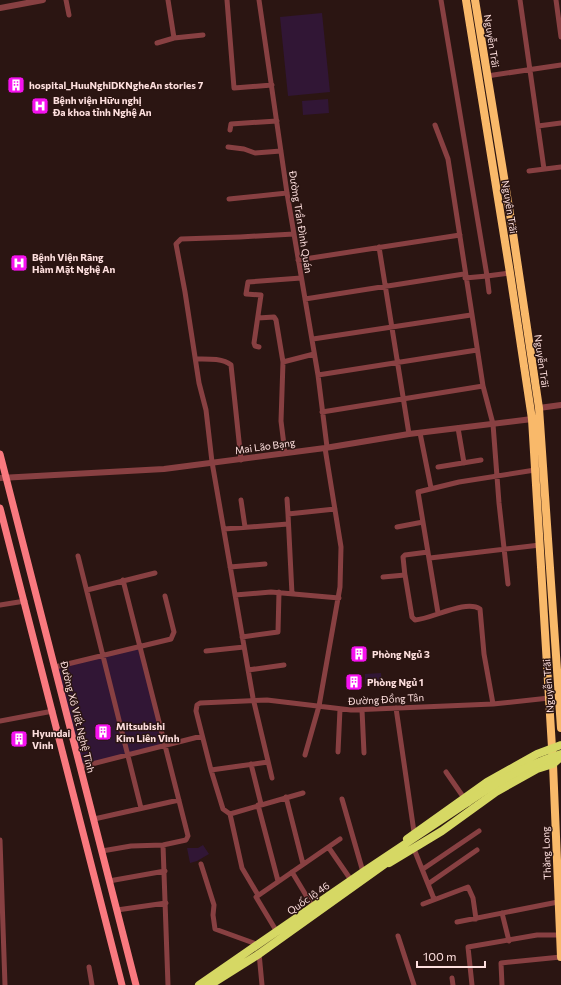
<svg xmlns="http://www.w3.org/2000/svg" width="561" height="985" viewBox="0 0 561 985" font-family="Commissioner,sans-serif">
<rect width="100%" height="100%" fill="#2b1512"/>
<path fill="#311635" d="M322 13 330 92 288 96 280 17Z
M328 99 329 113 303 115 302 101Z
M140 647 165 745 80 767 55 667Z
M381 673 382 683 365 684V674Z
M203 845 209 854 197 861 190 863 187 848H198Z"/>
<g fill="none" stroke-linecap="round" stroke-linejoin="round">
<path stroke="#884042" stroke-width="5" d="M66 0 69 15
M168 0 174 38
M227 0 234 88 272 85
M259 0 287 193 318 375 327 447
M441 0 487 276 510 273
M520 0 544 169
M556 0 561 37
M157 43 174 38 203 35
M487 76 561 65
M435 125 448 159 483 386 493 424 499 503 508 584
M538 126 561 123
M230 130 231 124 277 121
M228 147 244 149 255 153 281 151
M529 171 561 167
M229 199 287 193
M379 247 409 434
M298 260 460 235
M465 278 487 276 489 292
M305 299 464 274
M258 318 274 317 276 320 283 362 281 421 285 453
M313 339 471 315
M259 347 255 346 254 343 261 295 246 294 248 282 301 278
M196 359C206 359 223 358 231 365L241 460
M283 362 314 354
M318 375 477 350
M322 412 483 386
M458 428 464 463
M420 433 431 488
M438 467 481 460
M287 499 288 514
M241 500 245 527
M397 527 423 522
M224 529 288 524
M78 556 141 808
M430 558 540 545
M230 567 265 564
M405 576 403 557 405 555 428 552
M383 577 405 575 412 617 415 620C432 619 466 599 480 609L484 654 493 704
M87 590 155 573
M292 594 288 514 335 509
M235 595 271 592 339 598
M0 605 25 601
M438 613 418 492 459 482 535 470
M242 637 278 632 279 592
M206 651 244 647
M55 667 171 639 174 632 165 596
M248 670 284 665
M396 708 414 832
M362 710 364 753
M0 721 53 711
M338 752 340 709
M305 755 319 706 340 587 341 547 325 448
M251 764 261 804
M80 767 202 736
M211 770 268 762
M446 772 464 798
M272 778 253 698 212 462 206 410 199 383 185 292 176 244 181 239 240 237 294 234
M286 797 303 864
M342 799 363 872
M258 805 278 881
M230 814 223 809 211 770 196 711 197 705 200 703 267 700 351 710 493 704 549 698
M94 819 179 800
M0 840 5 985
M163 845 168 985
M329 848 351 880
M414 849 434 899
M102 851 131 846 163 845 186 840 188 836 123 580
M201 864 214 905 213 915 215 929 259 945
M423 869 479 831
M292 872 313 907
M109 881 165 871
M428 884 477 850
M258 895 242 868 230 814 303 793
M423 904 468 887 473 898 476 919
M117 910 166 903
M502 913 509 941
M457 922 558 902
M277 932 256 897 340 839
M398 936 414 985
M259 953 262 985
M89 967 92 985
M452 978 453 985
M472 985 468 947 537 935H560
M502 985 501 963 561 957"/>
<path stroke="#884042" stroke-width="6" d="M0 8 43 0
M539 408 561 405
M0 478 164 469 325 448 409 434 532 419"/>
<path stroke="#f9797f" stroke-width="7" d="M0 454 136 985
M0 508 122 985"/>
<path stroke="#f9b96a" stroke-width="8" d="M466 0 510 273 532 419 553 764 561 957
M475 0 511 220 539 408 561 728"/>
<path stroke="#d6d864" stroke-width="8" d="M407 839 487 782 537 754 561 745
M389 863 442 831 496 792 537 769 553 764 561 757
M199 985 363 872 468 802
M210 985 259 954 392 859"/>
<path stroke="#d6d864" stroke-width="8" d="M468 802C497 782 527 764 561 754"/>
</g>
<defs>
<g id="building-square" transform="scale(0.9)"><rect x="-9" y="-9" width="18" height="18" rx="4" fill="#f512ef" stroke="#2b1512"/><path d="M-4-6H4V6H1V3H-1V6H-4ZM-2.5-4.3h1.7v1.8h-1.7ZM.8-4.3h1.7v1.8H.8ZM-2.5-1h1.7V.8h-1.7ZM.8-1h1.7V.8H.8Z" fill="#fff"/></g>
<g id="hospital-square" transform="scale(0.9)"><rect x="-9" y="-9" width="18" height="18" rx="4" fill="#f512ef" stroke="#2b1512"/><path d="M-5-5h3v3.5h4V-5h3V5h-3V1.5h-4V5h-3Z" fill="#fff"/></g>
</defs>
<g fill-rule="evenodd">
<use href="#building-square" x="16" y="85"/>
<use href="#hospital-square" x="40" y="106"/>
<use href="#hospital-square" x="19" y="263"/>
<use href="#building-square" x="359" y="654"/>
<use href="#building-square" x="354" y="682"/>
<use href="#building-square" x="103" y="732"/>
<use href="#building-square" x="19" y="739"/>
</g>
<g text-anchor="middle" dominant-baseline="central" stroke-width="3" stroke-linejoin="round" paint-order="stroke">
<g font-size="10" fill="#fedfde" stroke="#2b1512">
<text transform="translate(492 41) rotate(81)">Nguyễn Trãi</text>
<text transform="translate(510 207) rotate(81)">Nguyên Trãi</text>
<text transform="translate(301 222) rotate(81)">Đường Trần Đình Quán</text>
<text transform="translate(542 361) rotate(82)">Nguyễn Trãi</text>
<text transform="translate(265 446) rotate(-8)">Mai Lão Bạng</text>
<text transform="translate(548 686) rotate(-94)">Nguyễn Trãi</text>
<text transform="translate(386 699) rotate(-3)">Đường Đồng Tân</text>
<text transform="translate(78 717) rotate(76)">Đường Xô Viết Nghệ Tĩnh</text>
<text transform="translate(546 853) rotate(-92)">Thăng Long</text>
<text transform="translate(308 898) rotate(-35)">Quốc lộ 46</text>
</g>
<g font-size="10" font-weight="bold" fill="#fedfde" stroke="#2b1512" text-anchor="start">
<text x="29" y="85">hospital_HuuNghiDKNgheAn stories 7</text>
<text x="53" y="100">Bệnh viện Hữu nghị<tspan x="53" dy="12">Đa khoa tỉnh Nghệ An</tspan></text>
<text x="32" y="257">Bệnh Viện Răng<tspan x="32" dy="12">Hàm Mặt Nghệ An</tspan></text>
<text x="372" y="654">Phòng Ngủ 3</text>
<text x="367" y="682">Phòng Ngủ 1</text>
<text x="116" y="726">Mitsubishi<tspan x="116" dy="12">Kim Liên Vinh</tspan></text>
<text x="32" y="733">Hyundai<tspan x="32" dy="12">Vinh</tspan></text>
</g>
</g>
<path d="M417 961v6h68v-6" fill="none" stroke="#fedfde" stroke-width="2"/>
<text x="423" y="961" font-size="12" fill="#fedfde" stroke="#2b1512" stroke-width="3" paint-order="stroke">100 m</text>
</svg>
